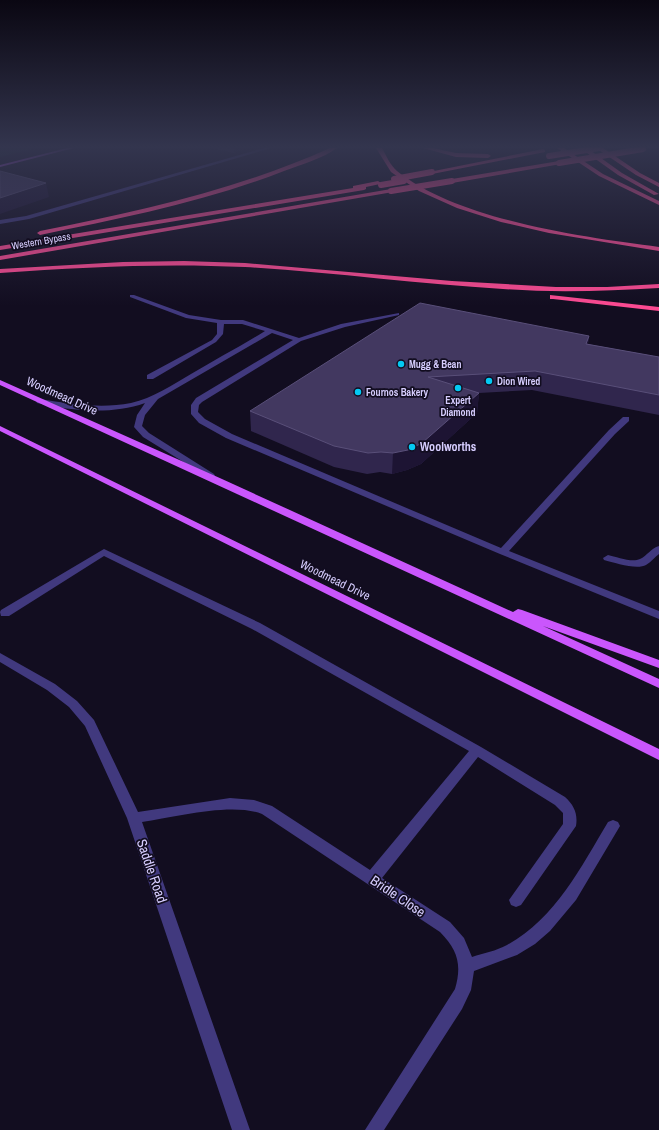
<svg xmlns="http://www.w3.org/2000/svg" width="659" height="1130" viewBox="0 0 659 1130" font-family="'Archivo Narrow',sans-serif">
<rect width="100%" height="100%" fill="#120d20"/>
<path fill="#10292a" d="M0 148H36L0 157Z"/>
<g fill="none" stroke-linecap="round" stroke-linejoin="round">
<path fill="#41397e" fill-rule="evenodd" d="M264 148H271L29 219 0 224V220L26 216Z
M130 295H134L189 315 221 320H243L299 338 341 324 399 313V315L345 327 301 341 202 402 199 405 198 412 205 419 232 434 501 548 609 430 623 417H629V421L615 434 509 551 659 611V619L500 554 226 438 199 423 191 414V405L196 398 293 340 272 333 158 399 145 415 142 426 149 433 214 474 215 476 214 478 211 479 143 437 134 427 137 415 145 403C112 415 71 411 37 403L36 401 40 399C70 404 101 409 131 403 153 398 172 385 191 374 216 359 241 346 265 331L242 324H224L223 334 216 342 153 379H147V375L212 340 217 334V323L186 318 130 297Z
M659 546V554C655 557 651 562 646 565 637 570 615 563 604 560L603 558 608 555C617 557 632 563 640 559 647 556 651 548 659 546Z
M104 549 260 623 481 747 565 797C574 805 578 814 576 826L521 905 516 907 511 905 509 900 563 824V813L555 805 478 757 382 878 450 922 464 938 472 957C484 953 496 951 507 945 555 919 581 867 608 822L613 820 618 822 620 826 576 900 550 931 535 944 517 955 474 971 471 990 462 1009 384 1130H365L455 989C462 965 458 950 440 932L262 814C232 802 175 817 142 822L250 1130H232L127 818 85 726 69 707 47 690 0 662V653L55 684 77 701 94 720 138 812 230 798 254 800 272 806 370 870 469 751 252 629 104 556 9 616H1L0 612 1 610Z"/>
<path fill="#ca56fc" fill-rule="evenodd" d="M67 148H74L0 167V165Z
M0 380 222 479 513 612 518 609 522 610 659 660V668L543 626 659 679V688L0 385Z
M0 426 659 749V760L0 431Z"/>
<path fill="#fc4a92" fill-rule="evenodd" d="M330 148H337C324 158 300 165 284 171 205 202 122 218 40 235L37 233 40 231C139 211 237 190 330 148Z
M376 148H382C386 155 390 165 397 171 458 220 582 237 659 247V251L549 233 501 222 457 208 419 191 391 172Z
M423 148H433L456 153 488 154 491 156 488 158 456 157Z
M557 148H564L603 174 659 201V205L599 176Z
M580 148H587L622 173 659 194 654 195 618 175Z
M596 148H603L640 173 659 183V187L636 175Z
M543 149 545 150V152L432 174 429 172Z
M559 161 562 163 561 164 452 183 449 181 452 179Z
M378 181 381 183 380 184 366 187V189L364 190 0 250V246L353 188V186Z
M391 189 393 190V192L0 260V256Z
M123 262 184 261 245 263 452 281 556 287H607L659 284V288C607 291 555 293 503 289 417 284 331 272 245 267 164 263 82 267 0 273V269Z
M550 295 659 307V311L553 299H550Z"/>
<path stroke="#fc4a92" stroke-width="6" d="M549 156 599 148
M559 163 643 149
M394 179 432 172
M381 185 404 181
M391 191 452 181"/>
</g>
<path fill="#30264d" d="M212 148H247L234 153Z
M589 336 588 344 659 357V415L532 390 479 393 477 413 421 464 407 470 392 474 380 472 367 474 334 467 251 431 250 411Z"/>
<path fill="#1d1433" d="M234 148H247L234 153Z
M46 183 49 197 0 214V198Z
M589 336 586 354V344Z
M479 393 477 413 421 464 407 470 392 474 393 453Z"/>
<path fill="#423860" stroke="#594f79" d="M0 171 46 183 0 198Z
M420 303 589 336 586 344 659 357V395L535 371 428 377 479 393 422 443 408 450 393 453 381 452 368 453 334 446 250 411Z"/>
<linearGradient id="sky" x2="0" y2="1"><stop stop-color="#0a0712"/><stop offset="0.48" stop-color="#33354e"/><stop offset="1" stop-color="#33354e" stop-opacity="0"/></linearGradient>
<rect width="659" height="306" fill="url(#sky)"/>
<g fill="#04c9f3" stroke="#120d20" stroke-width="1.5">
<circle cx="401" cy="364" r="4"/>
<circle cx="489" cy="381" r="4"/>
<circle cx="458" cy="388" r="4"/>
<circle cx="358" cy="392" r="4"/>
<circle cx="412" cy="447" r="4"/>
</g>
<g text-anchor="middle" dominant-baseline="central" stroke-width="3.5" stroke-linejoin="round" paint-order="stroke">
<g font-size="10" fill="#d6cdfe" stroke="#120d20">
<text transform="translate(41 241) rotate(-10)">Western Bypass</text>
</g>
<g font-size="10" font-weight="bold" fill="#d6cdfe" stroke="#120d20" text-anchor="start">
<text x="409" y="364">Mugg &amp; Bean</text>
<text x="497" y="381">Dion Wired</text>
<text x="366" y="392">Fournos Bakery</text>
<text x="458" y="400" text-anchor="middle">Expert<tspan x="458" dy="12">Diamond</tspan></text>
</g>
<g font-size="12" fill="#d6cdfe" stroke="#120d20">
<text transform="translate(62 396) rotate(24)">Woodmead Drive</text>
<text transform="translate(335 580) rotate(26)">Woodmead Drive</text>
</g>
<g font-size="12" font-weight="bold" fill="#d6cdfe" stroke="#120d20" text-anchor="start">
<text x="420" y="447">Woolworths</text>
</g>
<g font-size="14" fill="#d6cdfe" stroke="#120d20">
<text transform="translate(152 871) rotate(71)">Saddle Road</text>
<text transform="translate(398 896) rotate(34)">Bridle Close</text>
</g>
</g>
</svg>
